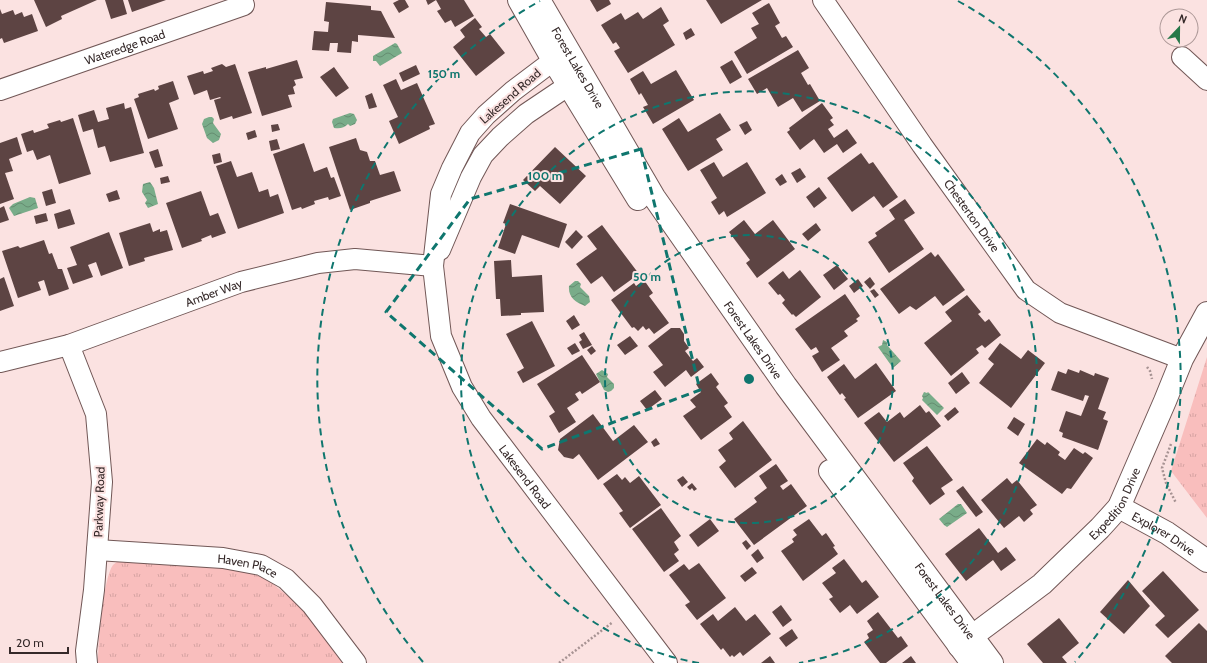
<svg xmlns="http://www.w3.org/2000/svg" width="1207" height="663" viewBox="0 0 1207 663" font-family="Cabin,sans-serif">
<defs>
<pattern id="grass-tufts" width="24" height="20" patternUnits="userSpaceOnUse"><rect width="24" height="20" fill="#f9bebd"/><path d="M3 7l-1-3M5 7V3M7 7l1-3M15 17l-1-3M17 17v-4M19 17l1-3" fill="none" stroke="#d6a3a2"/></pattern>
<pattern id="water-waves" width="16" height="10" patternUnits="userSpaceOnUse"><rect width="16" height="10" fill="#79ac89"/><path d="M0 5q4-4 8 0t8 0" fill="none" stroke="#648c70"/></pattern>
</defs>
<rect width="100%" height="100%" fill="#fbe2e1"/>
<path fill="url(#grass-tufts)" d="M1207 357V518L1171 471Z
M124 558 245 570 268 580 304 609 348 663H98C98 645 103 578 113 565 116 562 120 560 124 558Z"/>
<path fill="url(#water-waves)" d="M395 43 397 44 402 53 380 66 376 61H373V56Z
M350 113 354 114 357 120 355 124 350 126 348 124C344 128 340 129 334 128L332 122 333 119Z
M209 117H212L214 119 213 123 221 134 219 140 213 143 207 138 202 124 204 119Z
M150 182 154 188 158 204 148 208 145 203 147 200 142 192 143 184Z
M30 197 35 198 38 208 14 216 9 208 13 204Z
M575 281H578L581 284 580 287 589 296 590 302 585 306C575 302 568 297 569 286Z
M883 340 887 342V345L901 361 893 368 878 347 882 345Z
M602 370 608 374 607 377 614 384V388L611 391 608 392 604 390 596 374Z
M924 392 927 393 928 392 944 408 937 415 922 400 923 398 922 396Z
M958 504H961L967 513 947 527 944 525 939 519Z"/>
<path fill="#5d4443" d="M34 0H97L61 16 62 19 46 27Z
M105 0H123L127 14 111 19Z
M128 0H166L132 12Z
M399 0H405L409 7 399 13 393 3Z
M426 0H464L474 16 455 27 451 20 445 23 437 11 441 9 436 0 428 5Z
M590 0H609L611 4 597 12Z
M706 0H762L721 24Z
M326 2 371 6V10L381 11 395 38 358 35V42L352 41 351 53 337 52 338 43H330L329 51 312 50 314 31 328 32 329 22 324 21Z
M769 3 780 23 775 26 782 38 786 36 793 47 747 74 734 52 757 38 751 28 759 24 752 13Z
M661 7 669 21 663 25 675 45 628 73 614 51 620 48 616 42 613 44 601 25 621 13 625 20 638 12 643 19Z
M0 9 2 14 13 10 15 15 22 12 24 17 32 14 38 31 4 43 2 38 0 39Z
M475 18 482 27 479 29 486 37 490 34 505 53 476 76 453 47 465 37 460 30Z
M691 28 695 35 686 40 683 33Z
M798 50 809 68 801 73 808 85 810 84 820 101 802 112 793 98 778 107 767 88 757 94 748 79Z
M297 60 303 78 294 80 296 85 293 87 295 94 288 95 292 107 262 116 248 72 266 67V69Z
M732 60 742 77 730 84 720 67Z
M222 64 226 67 235 64 252 113 233 119 232 116 220 120 214 100 221 98 220 97 210 100 207 90 194 95 187 76 203 71 204 74 213 71 211 68Z
M416 65 420 74 403 82 399 73Z
M334 67 349 88 336 97 320 77Z
M676 70 694 100 653 124 643 107 648 105 641 93 639 95 630 79 643 71 651 84Z
M396 79 401 90 417 83 435 124 429 126 430 129 399 144 389 121 398 117 383 85Z
M173 81 179 99 169 103 178 129 148 139 134 99 139 97 138 94 154 89 155 91 159 89 158 86Z
M372 93 377 107 369 109 365 96Z
M124 103 125 109 131 107 144 153 110 162 105 146 98 148 93 129 83 132 78 115 94 110 98 122 109 119 106 108Z
M822 103 833 118 830 120 834 125 828 129 834 138 847 129 857 143 843 153 837 144 824 153 814 139 800 150 787 132 790 130 789 128Z
M720 113 731 130 716 139 723 150 688 171 662 129 679 118 688 132Z
M73 118 91 174 59 184 50 155 37 160 33 150 27 152 21 134 33 130 34 133 49 128 47 124 60 120 61 122Z
M747 121 752 130 745 135 739 125Z
M278 124 280 130 272 132 271 125Z
M255 130 257 137 248 140 246 133Z
M17 137 22 154 9 159 13 171 5 173 14 199 0 204V143Z
M356 138 360 150 367 152 370 161H375L380 175 394 171 401 191 370 201V203L350 210 329 147Z
M277 139 280 149 271 151 269 141Z
M304 143 314 172 327 167 331 178 334 177 341 196 329 200 328 197 314 201 315 204 302 209 301 207 292 210 273 154Z
M555 147 586 176 560 204 540 186 535 191 523 180Z
M158 149 163 166 155 168 149 152Z
M220 153 222 162 214 164 212 155Z
M861 153 869 164 873 162 898 197 883 208 874 196 852 212 827 178Z
M231 161 237 177 252 172 259 192 268 189 270 197 278 194 284 213 238 229 216 166Z
M714 162 723 177 747 162 766 193 727 217 724 211 719 215 711 202 717 198 700 170Z
M800 168 806 177 797 183 791 173Z
M782 174 787 182 780 186 775 179Z
M168 176 170 182 161 184 160 178Z
M819 187 827 198 814 208 806 197Z
M52 189 56 203 46 206 42 192Z
M117 190 120 199 109 202 106 194Z
M201 191 210 216 218 213 226 233 212 238 211 235 201 239 202 241 182 248 166 203Z
M905 199 915 213 904 220 924 249 889 273 868 242 877 236 875 233 895 219 889 210Z
M510 204 567 224 559 248 522 235 515 254 498 248 506 224 503 223Z
M4 206 9 220 0 223V208Z
M70 209 75 224 58 229 54 214Z
M46 213 48 221 36 224 34 216Z
M744 220 755 234 773 220 795 249 757 278 746 263 750 260 729 232Z
M150 223 153 232 160 229V232L167 230 173 250 144 258 145 261 129 266 119 233Z
M816 223 821 230 808 241 802 234Z
M602 225 639 274 614 292 602 276 591 284 576 264 597 249 587 236Z
M576 230 583 237 572 249 565 242Z
M109 232 123 268 101 276 96 262 88 265 93 277 73 284 67 268 77 265 70 247Z
M44 240 49 254 52 253 58 269H62L69 289 49 296 44 280 38 282 41 290 18 298 2 251 18 246 20 248Z
M931 252 935 257 938 254 965 290 943 306 935 296 916 310 910 306 899 314 880 289Z
M511 260 512 277 542 275 544 312 521 313V315L501 316 500 299H496L494 261Z
M837 265 848 279 834 290 823 275Z
M800 270 821 297 796 317 793 314 792 315 782 303 785 300 780 294 778 295 768 283 783 271 789 279Z
M4 277 14 306 0 311V279Z
M870 277 875 284 870 289 864 282Z
M858 279 863 286 854 293 849 286Z
M644 280 653 293 649 296 669 323 654 334 649 328 646 330 643 326 638 331 634 327 632 328 611 300 634 283 636 286Z
M874 289 879 295 875 298 870 291Z
M845 294 860 316 856 319 858 321 844 331 848 336 831 348 840 360 822 372 812 356 819 352 816 347 811 350 795 329Z
M967 295 981 312 978 314 985 322 989 319 1001 335 985 348 982 345 976 349 979 353 951 376 924 343 952 321 945 312Z
M574 315 580 325 572 330 566 321Z
M532 321 555 366 523 383 517 372 524 368 506 334Z
M671 328H680L684 334V341L689 348 685 351 693 361 697 358 704 367 691 377 686 370 665 387 653 372 663 365 648 346Z
M584 332 592 345 583 349 579 342 582 340 579 335Z
M630 336 638 346 625 355 617 345Z
M575 343 580 351 572 355 567 348Z
M1000 343 1021 359 1028 350 1045 363 1011 408 979 383 994 364 988 359Z
M592 346 596 351 591 355 587 350Z
M582 355 600 382 582 394 580 391 575 394 579 400 567 408 576 422 559 433 549 416 555 412 537 384Z
M876 363 896 391 858 418 844 399 846 398 842 393 840 395 827 377 844 364 855 379Z
M1068 369 1079 373 1080 370 1094 376 1095 373 1109 378 1098 409 1106 412 1103 419 1108 421 1098 450 1062 437 1063 433 1059 431 1066 411 1081 416 1089 396 1085 395 1083 401 1051 390 1058 371 1066 374Z
M962 372 970 383 956 394 948 383Z
M711 373 719 384 716 387 728 403 724 406 732 417 701 440 683 416 696 407 690 400 701 392 696 384Z
M655 390 662 399 647 410 640 401Z
M920 405 926 413 929 411 941 426 894 462 864 423 879 412 887 422 900 412 904 418Z
M955 407 959 412 948 421 944 416Z
M593 414 613 441 634 425 648 442 598 480 579 454 573 459 564 457 558 450 560 439Z
M1014 417 1025 424 1018 436 1007 428Z
M743 421 772 460 735 488 719 467 726 461 718 450 733 439 729 433Z
M656 438 660 444 654 447 651 442Z
M1037 439 1045 445 1047 442 1060 452 1058 455 1065 460 1074 448 1083 454 1085 452 1093 458 1071 489 1067 488 1062 494 1019 463Z
M927 446 953 480 941 488 945 494 930 505 912 481 914 478 903 463Z
M776 464 788 481 780 486 783 490 791 484 807 506 754 545 734 519 757 502 754 498 767 488 759 476Z
M617 474 622 480 625 477 630 483 639 476 661 505 630 528 619 513 623 511 603 484Z
M683 476 688 482 682 487 677 480Z
M1007 478 1012 484 1017 480 1037 505 1030 510 1033 514 1024 522 1019 516 1004 528 981 500Z
M692 483 697 489 694 491 692 488 690 490 687 487Z
M963 486 983 512 976 517 956 491Z
M661 508 681 536 674 542 679 550 674 554 679 561 664 572 632 529Z
M710 519 719 531 698 547 689 535Z
M809 519 822 536 826 533 835 546 833 547 838 554 803 581 781 551 794 542 792 539 797 535 793 530Z
M979 528 998 553 1006 547 1016 560 1001 571 993 560 966 581 945 554Z
M746 540 751 546 747 550 742 543Z
M758 549 764 558 757 563 751 555Z
M844 559 862 583 866 580 879 597 857 614 850 605 840 613 829 599 833 597 822 583 836 573 832 568Z
M699 563 726 598 697 620 685 605 690 602 669 575 684 564 689 570Z
M752 567 757 573 745 582 740 576Z
M1163 571 1199 610 1168 638 1155 625 1165 616 1142 591Z
M1128 580 1150 606 1124 634 1100 612Z
M781 605 792 620 783 627 772 612Z
M735 607 746 621 755 614 771 634 743 656 740 652 734 657 732 655 730 657 723 648 721 650 700 624 713 614 718 621Z
M878 612 898 638 901 636 908 646 886 663H880L864 642 869 638 867 634 873 630 867 621Z
M1059 618 1079 643 1062 657 1067 663H1043L1027 644Z
M1199 623 1207 631V663H1172L1165 656Z
M792 629 798 638 786 647 779 638Z
M770 656 775 663H761Z
M911 656 916 663H902Z"/>
<g fill="none" stroke-linecap="round" stroke-linejoin="round">
<g stroke="#715756" stroke-width="22">
<g id="minor">
<path id="s1" d="M823 0 922 145 1026 290 1060 313 1182 359"/>
<path id="s2" d="M566 51 513 91 486 115 470 133 452 168 441 194 433 266 441 336 462 387 481 418 667 663"/>
<path d="M1182 57 1207 80"/>
<path id="s3" d="M0 90 244 5 242 0"/>
<path d="M440 250 471 177 483 155 500 137 526 114 581 77"/>
<path d="M69 345 96 414 102 482 94 590 86 651 87 663"/>
<path id="s4" d="M0 362 69 345 241 282 318 263 355 259 433 266"/>
<path id="s5" d="M97 550 223 558 261 565 286 579 312 605 356 663"/>
</g>
</g>
<g stroke="#715756" stroke-width="24">
<g id="tertiary">
<path id="s6" d="M1119 507 1167 533 1207 561"/>
<path id="s7" d="M959 646 1042 584 1100 528 1119 507 1165 401 1182 359 1207 313"/>
</g>
</g>
<g stroke="#715756" stroke-width="24">
<g id="secondary">
<path d="M519 0 553 60 638 199"/>
<path id="s8" d="M539 0 654 197 786 386 992 663"/>
<path d="M830 471 972 663"/>
</g>
</g>
<path stroke="#a79393" stroke-width="2.5" stroke-dasharray="2 2" stroke-linecap="butt" d="M1147 367 1150 371 1152 379
M1171 444 1162 468 1166 483 1176 503
M559 663 613 622"/>
<use href="#minor" stroke="#fff" stroke-width="20"/>
<use href="#tertiary" stroke="#fff" stroke-width="22"/>
<use href="#secondary" stroke="#fff" stroke-width="22"/>
</g>
<path fill="none" stroke="#0f766e" stroke-width="3" stroke-dasharray="8 5" stroke-linejoin="round" d="M641 149 700 390 542 449 386 312 470 199Z"/>
<g fill="none" stroke="#0f766e" stroke-width="2" stroke-dasharray="7 5">
<circle cx="749" cy="379" r="144"/>
<path d="M699 663A288 288 0 1 1 799 663"/>
<path d="M423 662A432 432 0 0 1 540 1M958 1A432 432 0 0 1 1075 662"/>
</g>
<g text-anchor="middle" dominant-baseline="central" stroke-width="4" stroke-linejoin="round" paint-order="stroke">
<g font-size="12" fill="#352929" stroke="#fbe2e1">
<text stroke="none"><textPath href="#s3" startOffset="132">Wateredge Road</textPath></text>
<text stroke="none"><textPath href="#s8" startOffset="78">Forest Lakes Drive</textPath></text>
<text transform="translate(510 96) rotate(-41)">Lakesend Road</text>
<text stroke="none"><textPath href="#s1" startOffset="262">Chesterton Drive</textPath></text>
<text stroke="none"><textPath href="#s4" startOffset="225">Amber Way</textPath></text>
<text stroke="none"><textPath href="#s8" startOffset="402">Forest Lakes Drive</textPath></text>
<text stroke="none"><textPath href="#s2" startOffset="502">Lakesend Road</textPath></text>
<text transform="translate(99 502) rotate(-88)">Parkway Road</text>
<text stroke="none"><textPath href="#s7" startOffset="213">Expedition Drive</textPath></text>
<text stroke="none"><textPath href="#s6" startOffset="52">Explorer Drive</textPath></text>
<text stroke="none"><textPath href="#s5" startOffset="152">Haven Place</textPath></text>
<text stroke="none"><textPath href="#s8" startOffset="726">Forest Lakes Drive</textPath></text>
</g>
</g>
<circle cx="749" cy="379" r="6" fill="#0f766e" stroke="#fbe2e1" stroke-width="2"/>
<g font-size="12" text-anchor="middle" font-weight="bold" fill="#0f766e" stroke="#fbe2e1" stroke-width="4" stroke-linejoin="round" paint-order="stroke">
<text x="444" y="78">150 m</text>
<text x="545" y="180">100 m</text>
<text x="647" y="281">50 m</text>
</g>
<g transform="translate(1179 28) rotate(22)"><circle r="19" fill="#fbe2e1" stroke="#ac9897"/>
<path d="M0-3L7 15L0 10L-7 15Z" fill="#267849"/>
<text y="-6" font-size="11" font-weight="bold" text-anchor="middle" fill="#352929">N</text>
</g>
<path d="M10 647v6h58v-6" fill="none" stroke="#352929" stroke-width="2"/>
<text x="16" y="647" font-size="12" fill="#352929" stroke="#fbe2e1" stroke-width="3" paint-order="stroke">20 m</text>
</svg>
